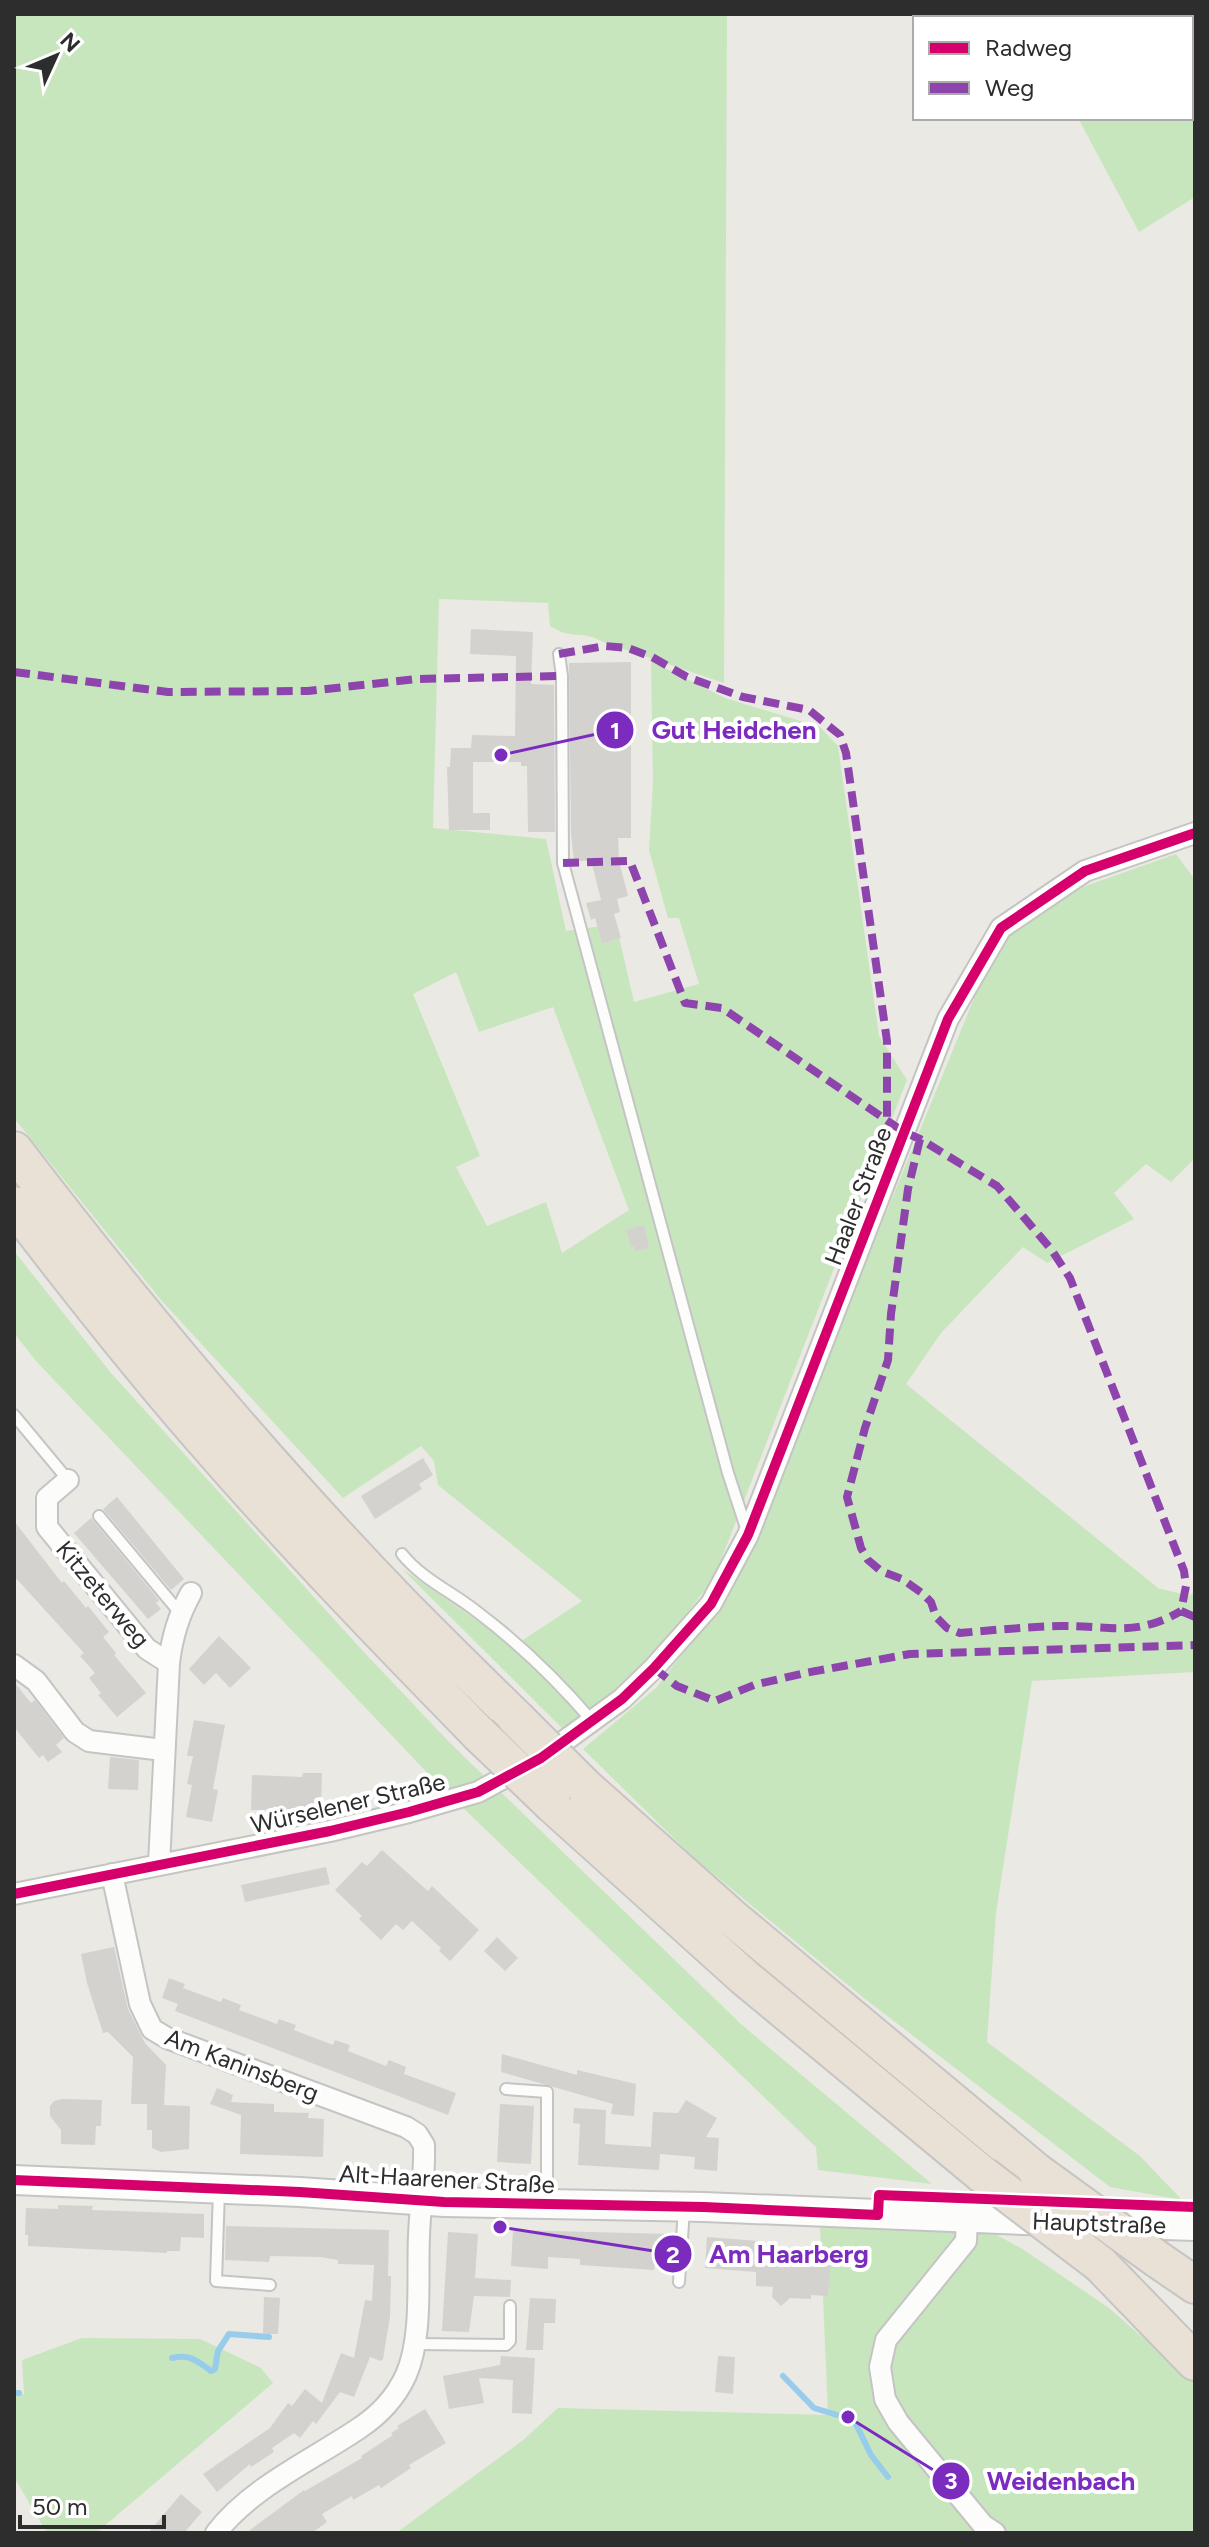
<svg xmlns="http://www.w3.org/2000/svg" width="1209" height="2547" viewBox="0 0 1209 2547" font-family="Figtree,sans-serif">
<rect width="100%" height="100%" fill="#eae9e4"/>
<path fill="#c8e6bd" fill-rule="evenodd" d="M14 14H727L724 683 603 642C583 630 571 640 550 626L548 603 439 599 433 828 546 839 566 931 616 924 634 1002 699 984 679 918H668L649 850 653 782 651 661 725 698 820 727 838 746 879 1036 907 1080 714 1578 646 1666 563 1729 401 1568 514 1646 582 1601 438 1485 434 1461 421 1446 343 1498 161 1300 14 1118ZM456 972 479 1032 553 1007 629 1210 562 1253 546 1202 487 1226 456 1167 480 1156 413 994Z
M1091 14H1195V197L1139 232 1078 118H1191V18H1090Z
M1176 854 1195 880V1158L1171 1182 1146 1164 1114 1193 1134 1219 1047 1263 1023 1247 941 1333 906 1384 1158 1588 1189 1596 1195 1591V1672L1032 1681 996 1913 987 2042 1140 2156 1182 2200 1110 2187 860 1995 694 1858 583 1749 656 1688 701 1630 744 1559 982 979 1016 925 1077 889Z
M14 1251 111 1373 361 1649 450 1743 742 2025 932 2184 818 2170 816 2147 437 1783 36 1361 14 1333Z
M820 2226 993 2233 1021 2248 1109 2308 1195 2383V2533H396L522 2441 558 2408 828 2415Z
M82 2338 200 2339 261 2368 273 2383 96 2533H47L14 2477V2396L24 2394 22 2360Z"/>
<g fill="none" stroke-linecap="round" stroke-linejoin="round">
<path stroke="#98cceb" stroke-width="6" d="M172 2358C190 2354 196 2360 211 2371L215 2369 218 2351 229 2334 269 2337
M783 2376 814 2408 854 2420 871 2455 888 2477
M14 2393H19"/>
</g>
<path fill="#d3d2cf" d="M471 629 533 632 531 684 554 685 555 832H528L527 766H521V762H473V813H490V830H449L447 767H450L451 748H471L472 735 515 736 516 656 470 654Z
M631 662V838H618L619 861 628 896 617 899 620 912 614 914 621 938 602 943 595 918 591 920 586 903 601 900 591 860 574 862 571 832 569 663Z
M644 1225 649 1248 635 1251 634 1246 631 1247 626 1230Z
M423 1458 433 1475 419 1484 422 1489 375 1519 361 1496Z
M117 1497 184 1579 171 1590 103 1509Z
M91 1518 159 1600 156 1603 161 1609 148 1619 74 1533Z
M14 1521 62 1583 64 1581 86 1608 88 1606 109 1632 103 1637 116 1653 114 1655 146 1693 117 1717 98 1695 101 1693 89 1678 95 1673 80 1656 84 1653 14 1576Z
M219 1636 251 1668 230 1688 216 1673 204 1685 189 1669Z
M14 1682 31 1703 35 1700 64 1738 56 1745 62 1752 48 1762 43 1755 39 1758 14 1727Z
M194 1720 225 1725 213 1789 218 1790 212 1822 186 1817 192 1785 187 1784 193 1756H187Z
M110 1757 139 1760 138 1790 108 1789Z
M303 1773H322L321 1809 251 1810 252 1775 302 1777Z
M382 1850 428 1891 432 1886 479 1930 450 1961 439 1951 441 1948 412 1921 403 1930 396 1924 381 1940 359 1919 362 1916 335 1890 362 1862 367 1866Z
M326 1867 330 1884 245 1902 241 1885Z
M497 1937 518 1958 505 1971 484 1951Z
M114 1947 128 2009 145 2043 166 2065 164 2105 190 2106 189 2149 161 2152 152 2148V2130H147V2104H131L133 2057 108 2032 103 2033 87 1983 81 1954Z
M169 1978 185 1984 183 1988 221 2002 223 1998 241 2005 239 2010 277 2024 279 2019 296 2025 294 2030 333 2045 335 2040 350 2045 348 2051 386 2066 389 2060 406 2067 404 2074 456 2093 448 2115 175 2011 178 2004 162 1998Z
M502 2054 577 2075V2070L636 2084 634 2116 611 2114 613 2104 501 2072Z
M217 2088 233 2095 231 2102 274 2104V2112L309 2113 308 2118 324 2119 323 2157 240 2154 241 2115 210 2104Z
M62 2099 102 2100 101 2126H96L95 2145 61 2144V2130L50 2116V2106L54 2101Z
M686 2100 717 2118 706 2137 719 2138 717 2171 694 2169 695 2157 660 2154 659 2170 578 2165 580 2124 573 2123 574 2108 606 2110 605 2144 651 2147 653 2112 678 2113Z
M500 2104 534 2106 531 2164 497 2162Z
M58 2205 93 2206 92 2210 204 2214V2238L181 2237 180 2251H167V2253L28 2246V2235H25L26 2208 58 2209Z
M226 2226 389 2230 388 2276H391L390 2317 383 2359 381 2361 370 2357 354 2397 340 2392 316 2424 313 2421 300 2438 294 2433 272 2448 274 2452 251 2467 250 2464 217 2492 203 2474 270 2428 288 2403 292 2406 305 2389 322 2403 341 2353 354 2358 365 2300 372 2301 374 2265 338 2264V2260L320 2257 270 2256 269 2262 225 2260Z
M513 2230 669 2234 667 2261 655 2260 654 2270 580 2265V2259L548 2257V2269L511 2266Z
M448 2232 478 2234 475 2278 511 2280 510 2297 474 2296 469 2332 442 2331Z
M707 2237 759 2241 757 2264 789 2267V2260L831 2258 828 2296 811 2295V2299L790 2298 781 2306 772 2297 773 2287 756 2286V2272L705 2268Z
M264 2297 280 2298 278 2334H263Z
M530 2298 556 2299 555 2323H544L543 2350H526Z
M501 2356 535 2358 532 2414 512 2413 513 2380 479 2378 484 2403 449 2409 443 2376 500 2365Z
M718 2356 735 2357 733 2394 715 2392Z
M425 2409 446 2443 409 2465 411 2468 381 2488 379 2485 353 2500 352 2496 322 2514 327 2522 312 2533H246L304 2490 305 2491 362 2458 361 2456 393 2435 391 2433 399 2428 397 2426Z
M181 2494 202 2512 184 2533H148Z"/>
<g fill="none" stroke-linecap="round" stroke-linejoin="round">
<g stroke="#c4c4c4" stroke-width="14">
<path id="service" d="M559 654 562 676 563 863 728 1473 747 1531
M14 1415 68 1480
M99 1516 180 1613
M402 1554C422 1579 452 1592 476 1611 520 1644 558 1681 593 1722
M506 2089 547 2092V2201
M219 2190 216 2281 270 2285
M679 2282 684 2209
M415 2344 506 2345 510 2341V2306"/>
</g>
<g stroke="#c4c4c4" stroke-width="24">
<path id="minor" d="M68 1480 47 1498V1527L147 1649 169 1663
M14 1665 36 1681 75 1732 89 1741 163 1750
M159 1864 169 1663C172 1637 178 1616 191 1593
M112 1874 140 2004 152 2029 167 2038 406 2127 417 2134 424 2145C425 2176 420 2206 419 2236 417 2278 423 2337 406 2375 396 2397 378 2416 358 2429 312 2460 250 2488 216 2533
M14 1894 330 1831 409 1812 478 1792 541 1758 622 1699 654 1668 711 1604 748 1535 948 1019 1001 928 1085 871 1195 833
M967 2218 966 2241 886 2340 880 2367 885 2399 898 2422 983 2525 995 2533"/>
</g>
<g stroke="#c4c4c4" stroke-width="32">
<path id="secondary" d="M14 2180 300 2192 444 2202 704 2207 1050 2221
M1104 2223 1195 2226"/>
</g>
<g stroke="#c6c5c3" stroke-width="40">
<path id="motorway" d="M14 1150C134 1307 262 1460 400 1603 438 1642 477 1680 516 1718
M14 1205C79 1290 146 1375 217 1455 301 1551 390 1643 479 1734
M584 1786 730 1916 1037 2172
M553 1805 744 1977 983 2175
M1157 2259 1195 2285
M1100 2264 1195 2362"/>
</g>
<use href="#service" stroke="#fcfcfb" stroke-width="10"/>
<use href="#minor" stroke="#fcfcfb" stroke-width="20"/>
<use href="#secondary" stroke="#fcfcfb" stroke-width="28"/>
<use href="#motorway" stroke="#e9e0d6" stroke-width="36"/>
<g stroke="#c6c5c3" stroke-width="40" stroke-linecap="butt">
<path id="motorway-bridge" d="M516 1718 584 1786
M479 1734 553 1805
M1037 2172 1157 2259
M983 2175 1100 2264"/>
</g>
<use href="#motorway-bridge" stroke="#e9e0d6" stroke-width="36"/>
<path stroke="#8e44ad" stroke-width="8" stroke-dasharray="16 8" stroke-linecap="butt" d="M559 654 605 646 628 648 652 657 687 677 743 697 809 710 840 735 846 753 887 1041V1120
M14 672 168 692 308 691 417 679 562 676
M563 863 630 861 685 1003 722 1008 904 1132 920 1139 997 1186 1051 1249 1070 1278 1184 1571 1186 1586 1181 1611 1195 1617
M920 1139 908 1189 891 1314 888 1360 865 1428 847 1497 861 1548 868 1560 881 1571 902 1579 922 1593 931 1602 936 1617 947 1628 960 1633C993 1630 1026 1627 1060 1626 1108 1625 1135 1638 1181 1611
M654 1668 677 1686 715 1701 754 1685 805 1673 910 1654 1195 1645"/>
<g stroke="#fff" stroke-width="15">
<path id="cycleway" d="M14 1894 330 1831 409 1812 478 1792 541 1758 622 1699 654 1668 711 1604 748 1535 948 1019 1001 928 1085 871 1195 833
M14 2180 300 2192 444 2202 704 2207 878 2215 879 2195 1195 2207"/>
</g>
<use href="#cycleway" stroke="#d6006c" stroke-width="10"/>
</g>
<g text-anchor="middle" dominant-baseline="central" stroke-width="8" stroke-linejoin="round" paint-order="stroke">
<g font-size="24" fill="#2d2d2d" stroke="#fff">
<text transform="translate(858 1196) rotate(-69)">Haaler Straße</text>
<text transform="translate(103 1594) rotate(50)">Kitzeterweg</text>
<text transform="translate(348 1803) rotate(-13)">Würselener Straße</text>
<text transform="translate(242 2065) rotate(21)">Am Kaninsberg</text>
<text transform="translate(447 2179) rotate(3)">Alt-Haarener Straße</text>
<text transform="translate(1099 2223) rotate(2)">Hauptstraße</text>
</g>
</g>
<path fill="none" stroke="#7b2cbf" stroke-width="3" d="M501 755L615 730M500 2227L673 2254M848 2417L951 2481"/>
<g fill="#7b2cbf" stroke="#fff" stroke-width="3">
<circle cx="501" cy="755" r="8"/>
<circle cx="500" cy="2227" r="8"/>
<circle cx="848" cy="2417" r="8"/>
<circle cx="615" cy="730" r="20"/>
<circle cx="673" cy="2254" r="20"/>
<circle cx="951" cy="2481" r="20"/>
</g>
<g font-size="24" text-anchor="middle" font-weight="bold" fill="#fff">
<text x="615" y="739">1</text>
<text x="673" y="2263">2</text>
<text x="951" y="2489">3</text>
</g>
<g font-size="26" text-anchor="middle" font-weight="bold" fill="#7b2cbf" stroke="#fff" stroke-width="8" stroke-linejoin="round" paint-order="stroke">
<text x="734" y="739">Gut Heidchen</text>
<text x="789" y="2263">Am Haarberg</text>
<text x="1061" y="2490">Weidenbach</text>
</g>
<rect width="1209" height="2547" fill="none" stroke="#2d2d2d" stroke-width="32"/>
<rect x="913" y="16" width="280" height="104" fill="#ffffff" stroke="#ababab" stroke-width="2"/>
<rect x="929" y="42" width="40" height="12" fill="#d6006c" stroke="#ababab" stroke-width="2"/>
<text x="985" y="56" font-size="24" fill="#2d2d2d">Radweg</text>
<rect x="929" y="82" width="40" height="12" fill="#8e44ad" stroke="#ababab" stroke-width="2"/>
<text x="985" y="96" font-size="24" fill="#2d2d2d">Weg</text>
<g transform="translate(56 56) rotate(46)" stroke="#ffffff" stroke-width="6" paint-order="stroke">
<path d="M0-6L14 30L0 20L-14 30Z" fill="#2d2d2d"/>
<text y="-12" font-size="22" font-weight="bold" text-anchor="middle" fill="#2d2d2d">N</text>
</g>
<path d="M20 2515v12h144v-12" fill="none" stroke="#2d2d2d" stroke-width="4"/>
<text x="32" y="2515" font-size="24" fill="#2d2d2d" stroke="#ffffff" stroke-width="6" paint-order="stroke">50 m</text>
</svg>
